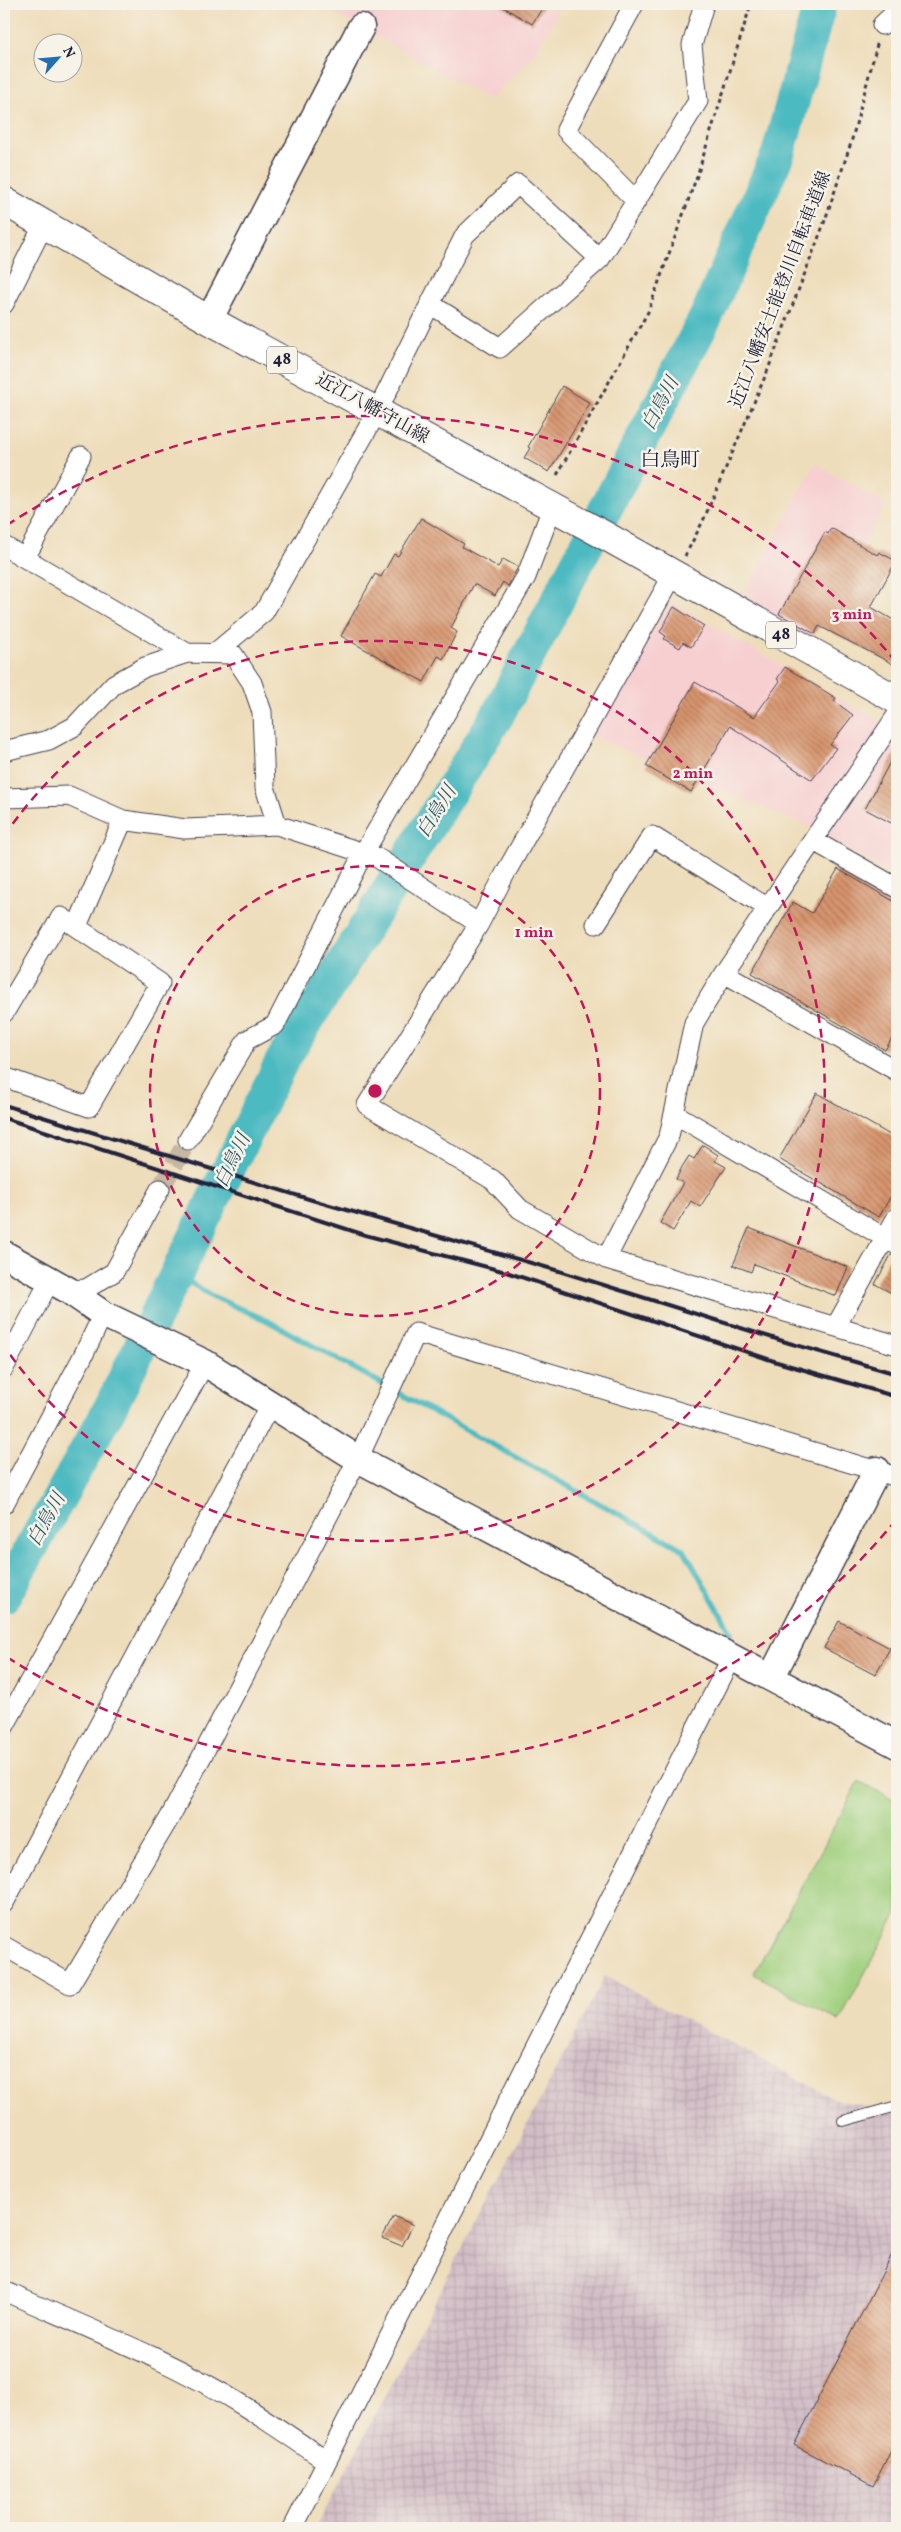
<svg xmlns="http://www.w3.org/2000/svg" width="901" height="2532" viewBox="0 0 901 2532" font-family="Vollkorn,'Noto Serif JP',serif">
<defs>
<pattern id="industrial-grid" width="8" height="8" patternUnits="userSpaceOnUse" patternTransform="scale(1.25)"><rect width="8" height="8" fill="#d2bdc6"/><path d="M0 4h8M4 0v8" fill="none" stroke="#b4a2ab"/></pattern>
<pattern id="building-back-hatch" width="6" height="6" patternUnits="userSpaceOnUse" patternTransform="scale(1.25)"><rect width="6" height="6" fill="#d7946d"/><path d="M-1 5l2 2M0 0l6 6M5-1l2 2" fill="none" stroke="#ae785b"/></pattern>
</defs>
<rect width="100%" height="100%" fill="#f7f3e8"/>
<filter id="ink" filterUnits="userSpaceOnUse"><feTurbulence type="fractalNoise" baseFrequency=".02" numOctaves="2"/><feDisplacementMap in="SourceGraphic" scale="10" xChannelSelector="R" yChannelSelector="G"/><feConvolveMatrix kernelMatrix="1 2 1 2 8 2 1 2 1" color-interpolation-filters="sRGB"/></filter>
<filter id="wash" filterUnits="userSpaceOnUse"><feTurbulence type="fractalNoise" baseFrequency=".0096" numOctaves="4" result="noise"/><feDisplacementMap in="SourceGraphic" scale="20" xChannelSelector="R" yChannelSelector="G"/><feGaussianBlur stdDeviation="1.12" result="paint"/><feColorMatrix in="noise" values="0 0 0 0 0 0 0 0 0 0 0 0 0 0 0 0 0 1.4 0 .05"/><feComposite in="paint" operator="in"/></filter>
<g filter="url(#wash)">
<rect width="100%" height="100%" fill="#eeddba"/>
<path fill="#f7cfd1" d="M319 4H563L535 52 490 100Z
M815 463 886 505 810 642 743 597Z
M671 602 897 732V877L812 828 592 736Z"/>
<path fill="url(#industrial-grid)" d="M605 1976 835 2099 897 2114V2528H316Z"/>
<path fill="#a0d07f" stroke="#61795d" d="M859 1781 897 1802V1913L839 2021 754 1974Z"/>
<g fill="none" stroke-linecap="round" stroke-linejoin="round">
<path stroke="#4bbac1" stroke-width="5.5" d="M176 1274 212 1296 268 1321 684 1550 731 1632"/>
<path stroke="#4bbac1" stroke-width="34" d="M4 1596 110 1408 282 1061 497 716 706 317 778 154 820 4"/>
</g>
<g id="blocks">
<path fill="url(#building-back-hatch)" d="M498 4H545L532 24Z
M562 386 590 403 549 472 524 458 530 448 528 447Z
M421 518 464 544 462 547 498 567 503 559 518 567 508 586 503 582 495 596 474 584 451 628 457 632 443 659 438 656 424 682 341 636 375 574 381 577 394 554 398 556Z
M831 528 877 555 879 552 896 561 871 607 897 622V666L819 626 815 634 779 614 825 532 828 534Z
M674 607 704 626 691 647 683 642 680 648 664 639 666 636 660 632Z
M785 667 836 698 834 701 853 715 830 745 836 748 812 780 730 726 691 792 646 766 695 682 754 717 780 681 777 679Z
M897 749V826L865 809Z
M838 869 897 903V1030L885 1050 752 973 793 902 812 913Z
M817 1093 897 1139V1185L879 1217 779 1159Z
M703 1145 718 1155 715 1161 726 1167 700 1207 691 1201 673 1231 660 1223 683 1183 676 1179 682 1167 689 1156 694 1159Z
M749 1228 848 1267 836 1296 754 1264 751 1272 733 1265Z
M891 1255 897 1256V1296L875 1284Z
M839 1621 890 1648 875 1675 824 1648Z
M394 2216 413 2225 402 2246 382 2238Z
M897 2245V2439L873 2486 794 2445Z"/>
</g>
</g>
<g filter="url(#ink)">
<use href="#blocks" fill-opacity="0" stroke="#413e4e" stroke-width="1"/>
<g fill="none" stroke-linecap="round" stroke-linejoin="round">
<path stroke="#c5b8a1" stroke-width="19" stroke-dasharray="19 9" stroke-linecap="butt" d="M160 1189 188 1140"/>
<g stroke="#413e4e" stroke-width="12">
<path id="lane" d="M843 2121 897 2106"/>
</g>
<g stroke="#413e4e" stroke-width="21">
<path id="street" d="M634 4 566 130 636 201
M882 25 897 11
M4 304 44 224
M430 304 465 235 518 184 600 259
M4 546 187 653 233 654 252 683 262 712 265 787 277 825 376 857 479 924
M25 558 81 456
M673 575 506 872 479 924 367 1105 493 1180 520 1209 606 1259 897 1345
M215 653 264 612 377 412 430 304 500 348 600 259 698 101 692 45 704 4
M4 751 49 740 75 726 114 684 145 667 187 653
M4 798 69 796 123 820 185 829 277 825
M814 841 897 888
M596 924 652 836 768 908
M77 926 123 820
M724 973 897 1071
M4 1013 61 917 160 983 89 1107 4 1077
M675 1114 897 1245
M188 1140 247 1040 275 1025 364 852 526 577 552 508
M606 1259 669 1136 694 1023 724 973 897 715
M68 1290 86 1289 114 1272 160 1189
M836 1326 897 1217
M4 1368 50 1280
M4 1504 82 1358 103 1314
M4 1727 205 1363
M4 1903 271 1403
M4 1946 70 1984 170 1817 358 1459 416 1333 897 1477
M4 2291C85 2327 171 2360 247 2408 274 2425 300 2443 326 2461
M293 2528 732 1657"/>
</g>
<g stroke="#413e4e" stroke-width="29">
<path id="secondary" d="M209 320 361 27
M4 1254 68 1290 103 1314 205 1363 358 1459 897 1745
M771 1678 877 1470"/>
</g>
<g stroke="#413e4e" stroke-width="30">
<path id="primary" d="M4 201 209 320 604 535 897 700"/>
</g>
<path stroke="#413e4e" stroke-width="3" stroke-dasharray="4 4" stroke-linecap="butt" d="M557 475 648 312 697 176 751 4
M685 556 703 521 767 372 823 226 851 143 878 41"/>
<use href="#lane" stroke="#fff" stroke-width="10"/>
<use href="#street" stroke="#fff" stroke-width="19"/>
<use href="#secondary" stroke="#fff" stroke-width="26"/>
<use href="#primary" stroke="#fff" stroke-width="28"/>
<path stroke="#22223b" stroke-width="4" d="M4 1105 312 1200 559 1271 789 1343 897 1374
M4 1118 365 1235 506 1272 777 1362 897 1397"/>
</g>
</g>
<g fill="none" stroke="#c2185b" stroke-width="2.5" stroke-dasharray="9 6">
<circle cx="375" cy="1091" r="225"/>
<path d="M4 836A450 450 0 1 1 4 1346"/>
<path d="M896 1520A675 675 0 0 1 7 1657M7 525A675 675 0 0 1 896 662"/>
</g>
<g text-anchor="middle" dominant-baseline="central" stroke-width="5" stroke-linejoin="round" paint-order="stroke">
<g fill="#f7f3e8" stroke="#62616f" stroke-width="1">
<rect x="267" y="346.5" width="30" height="27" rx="4"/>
<rect x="766" y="621.5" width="30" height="27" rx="4"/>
</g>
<g font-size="16" font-weight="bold" fill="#22223b">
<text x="282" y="360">48</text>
<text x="781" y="635">48</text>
</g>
<g font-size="18" fill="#22223b" stroke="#f7f3e8">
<text transform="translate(781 290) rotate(-69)">近江八幡安土能登川自転車道線</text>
<text transform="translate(372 409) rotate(29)">近江八幡守山線</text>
</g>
<g font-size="19" font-style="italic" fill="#30576a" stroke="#f7f3e8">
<text transform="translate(661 404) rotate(-62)">白鳥川</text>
<text transform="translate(437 812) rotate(-58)">白鳥川</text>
<text transform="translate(233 1161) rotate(-64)">白鳥川</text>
<text transform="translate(47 1520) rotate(-61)">白鳥川</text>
</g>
<g font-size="20" fill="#22223b" stroke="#f7f3e8">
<text x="670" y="461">白鳥町</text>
</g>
</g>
<circle cx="375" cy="1091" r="8" fill="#c2185b" stroke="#f7f3e8" stroke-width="2.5"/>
<g font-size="15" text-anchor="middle" font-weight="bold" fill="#c2185b" stroke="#f7f3e8" stroke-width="5" stroke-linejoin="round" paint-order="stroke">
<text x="852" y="619">3 min</text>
<text x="693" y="778">2 min</text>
<text x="534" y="937">1 min</text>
</g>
<rect width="901" height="2532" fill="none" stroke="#f7f3e8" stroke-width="20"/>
<g transform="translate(58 58) rotate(63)"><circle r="24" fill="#f7f3e8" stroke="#a29fa3"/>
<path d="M0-4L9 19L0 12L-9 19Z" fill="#1f6fb2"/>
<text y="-8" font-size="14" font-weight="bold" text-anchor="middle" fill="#22223b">N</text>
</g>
</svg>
